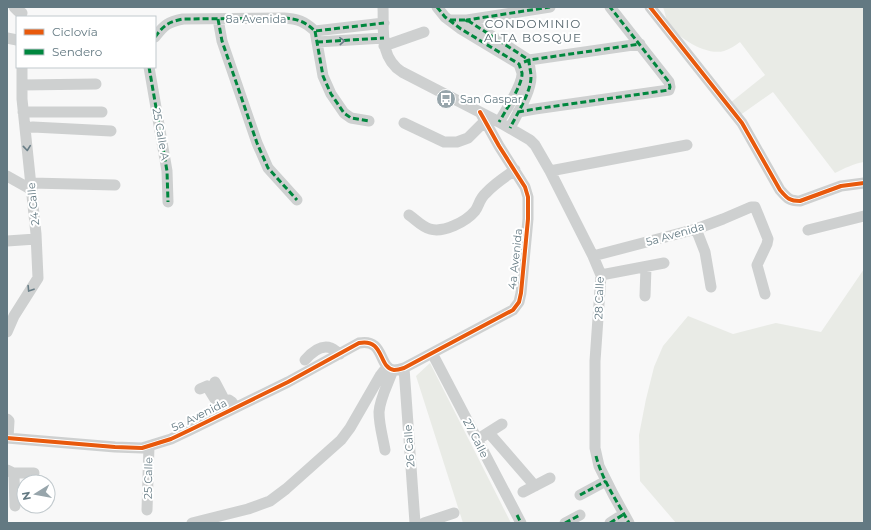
<svg xmlns="http://www.w3.org/2000/svg" width="871" height="530" viewBox="0 0 871 530" font-family="Montserrat,sans-serif">
<rect width="100%" height="100%" fill="#f8f8f8"/>
<path fill="#e9ebe6" d="M663 7H864V162C853 164 845 168 835 173L773 92 739 116 730 103 765 75 740 42C735 46 730 49 724 51 706 56 679 38 669 25 666 20 665 12 663 7Z
M864 269V523H676L640 481 639 435 646 399 654 367 663 346 688 316 733 334 776 323 821 332Z
M430 363 511 523H463L416 376Z"/>
<g fill="none" stroke-linecap="round" stroke-linejoin="round">
<path stroke="#ced0d0" stroke-width="11" d="M14 7 18 11 22 13
M383 7C384 31 379 57 402 72L499 122 530 140 535 145 550 171 593 256 601 275 595 361V448L599 466 613 494 629 523
M437 7 445 17 461 29 519 64C520 67 521 70 522 73 523 84 505 112 499 122
M650 7 742 123 780 190C787 198 789 201 800 201L841 186 864 183
M218 19 222 41 257 143 268 168 297 200
M450 20H467L529 60C529 66 531 71 531 77 531 92 517 114 510 128
M465 24 467 20 550 7
M315 31 323 76 331 94 344 113 351 118 369 121
M155 37C164 25 168 22 183 19L284 18C298 19 304 21 315 31L384 23
M7 38 17 40
M317 42 384 38
M384 46 424 32
M523 62 529 60 640 44
M149 67 167 171 168 202
M22 85 96 84
M23 112H102
M518 112 535 109 669 90 670 87 669 82 610 7
M404 123 444 142H457L468 138 485 121
M25 128 33 127 111 131
M550 171 687 145
M7 176 32 190
M31 183 115 185
M409 215C416 220 422 227 430 229 443 233 466 222 475 211 479 206 479 199 486 193 494 184 505 177 515 170
M696 229 705 252 711 287
M808 230 864 216
M7 241 36 239
M593 256 696 229 723 219 751 207H755L768 239 767 244 757 265 765 294
M601 275 664 263
M645 296 646 267
M7 332 14 316 38 278 36 234 22 99V67
M432 353 521 523
M305 360C312 352 321 344 331 348 334 349 337 352 340 354
M404 368 415 523
M215 382 225 401
M200 389 207 386 215 399 222 402 229 400 232 402 234 408
M7 419 9 421 8 438
M489 433 535 486
M483 436 502 424
M7 438 115 447 142 448 171 439 192 429 288 382 359 343C385 338 378 368 394 370 397 370 401 369 404 368L513 310 519 302 521 293 528 219V197L525 187 499 146 480 112
M385 450C383 438 379 425 379 412 380 398 388 384 393 370
M7 470 13 473 14 476 15 506
M13 473H34
M523 492 550 478
M580 495 606 481
M147 510 149 446
M192 523 248 509 270 501 286 489 341 440 350 428 380 376 387 367
M424 523 454 513
M565 523 580 515
M610 523 624 514"/>
<path stroke="#00873e" stroke-width="3" stroke-dasharray="6 3" stroke-linecap="butt" d="M437 7 445 17 461 29 519 64C520 67 521 70 522 73 523 84 505 112 499 122
M218 19 222 41 257 143 268 168 297 200
M450 20H467L529 60C529 66 531 71 531 77 531 92 517 114 510 128
M466 22 467 20 550 7
M315 31 323 76 331 94 344 113 351 118 369 121
M155 37C164 25 168 22 183 19L284 18C298 19 304 21 315 31L384 23
M317 42 384 38
M524 62 529 60 640 44
M149 67 167 171 168 202
M518 112 535 109 669 90 670 87 669 82 610 7
M596 456C602 480 617 501 629 523
M580 495 606 481
M517 515 521 523
M565 523 580 515
M610 523 624 514"/>
<g stroke="#fff" stroke-width="6">
<path id="cycleway" d="M650 7 742 123 780 190C787 198 789 201 800 201L841 186 864 183
M7 438 115 447 142 448 171 439 192 429 288 382 359 343C385 338 378 368 394 370 397 370 401 369 404 368L513 310 519 302 521 293 528 219V197L525 187 499 146 480 112"/>
</g>
<use href="#cycleway" stroke="#e8590c" stroke-width="4"/>
</g>
<defs><path id="oneway-chevron" d="M-2-3.5L2.5 0L-2 3.5" fill="none" stroke-width="1.6" stroke-linecap="round" stroke-linejoin="round"/></defs>
<g stroke="#687d86">
<use href="#oneway-chevron" transform="translate(342 41) rotate(-3)"/>
<use href="#oneway-chevron" transform="translate(27 148) rotate(84)"/>
<use href="#oneway-chevron" transform="translate(30 289) rotate(122)"/>
</g>
<defs>
<g id="bus-disc" transform="scale(1)"><circle r="9.5" fill="#97a5ab" stroke="#fff"/><path d="M-5-6H5V4H4V6H2V4H-2V6H-4V4H-5ZM-3.5-4V0h7V-4ZM-3.5 1.2v1.5H-2V1.2ZM2 1.2v1.5H3.5V1.2Z" fill="#fff"/></g>
</defs>
<g fill-rule="evenodd">
<use href="#bus-disc" x="446" y="99"/>
</g>
<g text-anchor="middle" dominant-baseline="central" stroke-width="4" stroke-linejoin="round" paint-order="stroke">
<g font-size="11" fill="#637982" stroke="#fff">
<text x="256" y="19">8a Avenida</text>
<text transform="translate(161 134) rotate(80)">25 Calle A</text>
<text transform="translate(33 204) rotate(-96)">24 Calle</text>
<text transform="translate(675 234) rotate(-16)">5a Avenida</text>
<text transform="translate(515 259) rotate(-84)">4a Avenida</text>
<text transform="translate(599 298) rotate(-88)">28 Calle</text>
<text transform="translate(199 415) rotate(-26)">5a Avenida</text>
<text transform="translate(476 438) rotate(63)">27 Calle</text>
<text transform="translate(409 446) rotate(-94)">26 Calle</text>
<text transform="translate(148 478) rotate(-89)">25 Calle</text>
</g>
<g font-size="11" fill="#637982" stroke="#fff" text-anchor="start">
<text x="460" y="99">San Gaspar</text>
</g>
<g font-size="12" letter-spacing="1" fill="#56666d" stroke="#fff">
<text x="533" y="23">CONDOMINIO<tspan x="533" dy="14">ALTA BOSQUE</tspan></text>
</g>
</g>
<rect width="871" height="530" fill="none" stroke="#637982" stroke-width="16"/>
<rect x="16" y="16" width="140" height="52" fill="#ffffff" stroke="#c1c9cd"/>
<rect x="24" y="29" width="20" height="6" fill="#e8590c" stroke="#c1c9cd"/>
<text x="52" y="36" font-size="12" fill="#637982">Ciclovía</text>
<rect x="24" y="49" width="20" height="6" fill="#00873e" stroke="#c1c9cd"/>
<text x="52" y="56" font-size="12" fill="#637982">Sendero</text>
<g transform="translate(36 494) rotate(259)"><circle r="19" fill="#ffffff" stroke="#c1c9cd"/>
<path d="M0-3L7 15L0 10L-7 15Z" fill="#97a5ab"/>
<text y="-6" font-size="11" font-weight="bold" text-anchor="middle" fill="#637982">N</text>
</g>
</svg>
